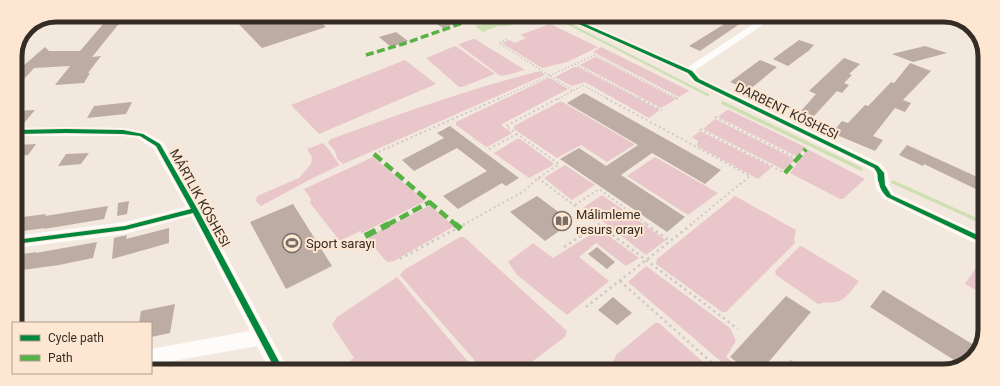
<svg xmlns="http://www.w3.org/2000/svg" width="1000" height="386" viewBox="0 0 1000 386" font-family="Roboto,sans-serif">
<rect width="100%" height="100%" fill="#f3e8dd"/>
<path fill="#e9c6c9" d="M550 24 598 47 567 62 542 68 502 43 509 40 515 43 526 38 520 35Z
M473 39H475L525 70 503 76 499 75 459 45V44Z
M455 46 457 47 495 74 462 87H459L426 58Z
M601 47 688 90 689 91 679 97 593 52Z
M595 57H596L676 99 661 108 580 65Z
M405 60 436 84 319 134 291 105Z
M574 67H578L660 110 649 118 647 117 585 82 572 86 555 77Z
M540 71 545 75 343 164 337 159 335 151 328 143 331 139C400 114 469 89 540 71Z
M548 78H550L568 89 502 124V126L512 133 489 146 486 147 456 125V122Z
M561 101 634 144V145L607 162 581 145 557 158 514 129V126Z
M727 110H729L805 147 798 157 718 117Z
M715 119 795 159V160L785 170 782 169 703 129Z
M700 131 770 166 771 168 758 179 697 146 698 141 692 137Z
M517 139H520L553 163V165L529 178 494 153Z
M323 143C331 151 333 157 340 165L307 181 261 206 256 201 257 196 299 178 311 164 312 157 307 149Z
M807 150H809L865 179 843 199H840L790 173Z
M373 157 425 201 362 233 360 231 340 241 310 203 311 199 304 189Z
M655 157 718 193 688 215 627 176Z
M565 165 595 185 572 200 544 178Z
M602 195 666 240 646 255 584 207Z
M735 196 796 230 794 239 795 243 726 312H722L656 264 657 259Z
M429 206H431L453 225V227L394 261 387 262 368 241 369 236Z
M598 230 602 231 639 258 626 266 596 243 579 257 609 281 567 315 517 275 508 262 533 243 553 258Z
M460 237H464L567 331 565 337 521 370H483L400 275 404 270Z
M800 246 803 247 859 281C853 288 844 302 835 302 828 303 825 302 818 304L776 275 775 271Z
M982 259 983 260V294L965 284Z
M646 266 730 328 736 341 726 357 742 370H731L628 282Z
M397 277 475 370 345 369 343 366 354 358 332 325 337 317Z
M655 323H659L712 370H623L613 362 616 355Z"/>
<path fill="#cedfb2" d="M500 20 512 21 516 23 508 26H498L483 32 475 26Z"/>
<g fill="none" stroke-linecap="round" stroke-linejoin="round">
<path stroke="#cedfb2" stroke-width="2.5" d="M553 16 708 95"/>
<path stroke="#cedfb2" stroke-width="3.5" d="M723 103 861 169
M893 182 984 223"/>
</g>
<path fill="#bdaca3" d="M126 15 92 57 101 56 88 73H90L84 83 55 85 70 66 34 68 15 89V73L45 47 49 51H80L110 16Z
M230 15 312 16 326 27 262 48Z
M424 16H472V17L443 28Z
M734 18 736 21 741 23 700 51 689 46Z
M396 32 408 41 391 47 379 37Z
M799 40 814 45 810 49H811L788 66 773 59Z
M925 46 947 53 913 62 892 54Z
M844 58 860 64 849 74 852 75 844 83 849 85 842 93 837 91 814 116 801 111 816 94 809 91Z
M760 60 777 67 749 90 730 82Z
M910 63 931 71 903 100 911 103 905 112 895 108 873 136 883 140 875 151 832 133 842 121 848 123 865 105 868 106 874 100 891 82 894 83Z
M584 93 721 170 705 184 652 153 621 175 685 217 667 232 560 159 579 148 606 166 638 145 567 103Z
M132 102 126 114 87 118 94 106Z
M35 110 24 123 15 124V111Z
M450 126 483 151 519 178 506 186 502 183 458 209 443 196 487 171 457 148 414 171 402 160 444 138 437 133Z
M36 144 28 155 15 156V145Z
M907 145 984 180V193L924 164 923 166 899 155Z
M89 153 81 164 58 166 66 154Z
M537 196 572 222 545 241 510 212Z
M129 201 127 214 117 216 118 203Z
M293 204 332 266 286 289 250 222Z
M108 206 104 219 44 229 45 228 15 232V218L46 214 45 216Z
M169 228V243L112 259 114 238 127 235 126 239Z
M97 242 93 258 59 265 15 271V255L37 252 36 253Z
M597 247 615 262 607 269 588 254Z
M883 290 979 348 967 364 962 365 870 307Z
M786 296 811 312 761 371 747 370 730 357Z
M613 297 632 313 617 325 598 310Z
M175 304 170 333 151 337V323H139L141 311Z"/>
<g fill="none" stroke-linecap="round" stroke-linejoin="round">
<path stroke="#cfcac5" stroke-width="1.5" stroke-dasharray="1.5 2" stroke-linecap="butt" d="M507 39 499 43 572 90
M575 64 640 99
M498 99 595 55 678 99
M558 99 583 85 608 99"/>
<path stroke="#cfcac5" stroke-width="2" stroke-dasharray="2 3" stroke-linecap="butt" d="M606 98 750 176 690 225
M639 98 662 110
M676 98 679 99
M715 117 798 159
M700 129 785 173
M489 149 517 134
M374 154 500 98
M538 178 600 225
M575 205 599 189 648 225
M463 225 524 191 538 178 559 164 506 126 559 98"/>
<path stroke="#cfcac5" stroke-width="2.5" stroke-dasharray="2.5 3.5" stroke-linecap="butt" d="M598 224 738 329
M646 224 670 241
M564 247 600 224
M400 259 465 224
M620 281 720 370
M586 307 692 224
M783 371 792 360"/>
<path fill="#fdfcfa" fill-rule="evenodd" d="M558 16H572L688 67 764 17H775L697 69 696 72 701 78 881 164 888 173 889 185 894 193 984 235 983 247 884 199 876 188 874 174 871 170 693 82 686 74Z
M66 127 123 128 145 132 163 142 202 210 288 369H269L257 346 151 365V349L250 331 191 216 125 234 15 248V236L125 222 186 207 153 148 137 138 123 136H15V128Z"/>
<path stroke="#56b245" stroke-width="3.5" stroke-dasharray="8 3.5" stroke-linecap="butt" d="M366 55 403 44 482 16"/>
<path stroke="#56b245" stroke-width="4.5" stroke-dasharray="10 4.5" stroke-linecap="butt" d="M374 154 456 225
M785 173 806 149
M387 225 430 202"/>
<path stroke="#56b245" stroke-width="6" stroke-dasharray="12 6" stroke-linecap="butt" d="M455 224 461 229
M365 236 389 224"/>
<g stroke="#fde7d3" stroke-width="2">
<path id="cycleway" d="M561 16H567L692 71 699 79 878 166 884 173 885 185 891 195 984 238 983 243 887 197C883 193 880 189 879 183 876 175 880 176 874 168L695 81 688 73Z
M66 129 123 130 143 134 160 144 198 210 283 369H275L193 213 125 230 15 244V240L125 226 191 209 156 146 140 136 123 134 66 133 15 134V130Z"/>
</g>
<use href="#cycleway" fill="#00873e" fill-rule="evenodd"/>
</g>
<defs>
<g id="library-ring" transform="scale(1)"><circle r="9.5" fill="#fde7d3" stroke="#786e65" stroke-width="1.5"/><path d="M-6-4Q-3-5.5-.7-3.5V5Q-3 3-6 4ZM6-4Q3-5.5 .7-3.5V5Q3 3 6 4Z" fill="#786e65"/></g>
<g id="stadium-ring" transform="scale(1)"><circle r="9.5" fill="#fde7d3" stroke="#786e65" stroke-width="1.5"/><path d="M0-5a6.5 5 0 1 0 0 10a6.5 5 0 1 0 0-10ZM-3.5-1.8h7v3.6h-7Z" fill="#786e65"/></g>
</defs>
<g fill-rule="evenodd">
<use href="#library-ring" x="562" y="221"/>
<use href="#stadium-ring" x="292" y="243"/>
</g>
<g text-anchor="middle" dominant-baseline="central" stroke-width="4" stroke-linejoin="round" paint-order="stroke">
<g font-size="13" fill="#352d25" stroke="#fde7d3">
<text transform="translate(787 111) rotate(26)">DARBENT KÓSHESI</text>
<text transform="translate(200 198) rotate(61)">MÁRTLIK KÓSHESI</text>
</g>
<g font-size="13" fill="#352d25" stroke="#fde7d3" text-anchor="start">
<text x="576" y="214">Málimleme<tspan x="576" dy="15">resurs orayı</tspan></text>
<text x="306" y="243">Sport sarayı</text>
</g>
</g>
<path d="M0 0H1000V386H0ZM56 22H944A34 34 0 0 1 978 56V330A34 34 0 0 1 944 364H56A34 34 0 0 1 22 330V56A34 34 0 0 1 56 22Z" fill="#fde7d3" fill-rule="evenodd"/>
<path fill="none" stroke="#352d25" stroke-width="5" d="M56 22H944A34 34 0 0 1 978 56V330A34 34 0 0 1 944 364H56A34 34 0 0 1 22 330V56A34 34 0 0 1 56 22Z"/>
<rect x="12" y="322" width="140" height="52" fill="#fde7d3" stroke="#ad9d8d"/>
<rect x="20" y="335" width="20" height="6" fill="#00873e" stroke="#ad9d8d"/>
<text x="48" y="342" font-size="12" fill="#352d25">Cycle path</text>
<rect x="20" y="355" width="20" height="6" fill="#56b245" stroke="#ad9d8d"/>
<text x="48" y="362" font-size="12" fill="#352d25">Path</text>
</svg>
